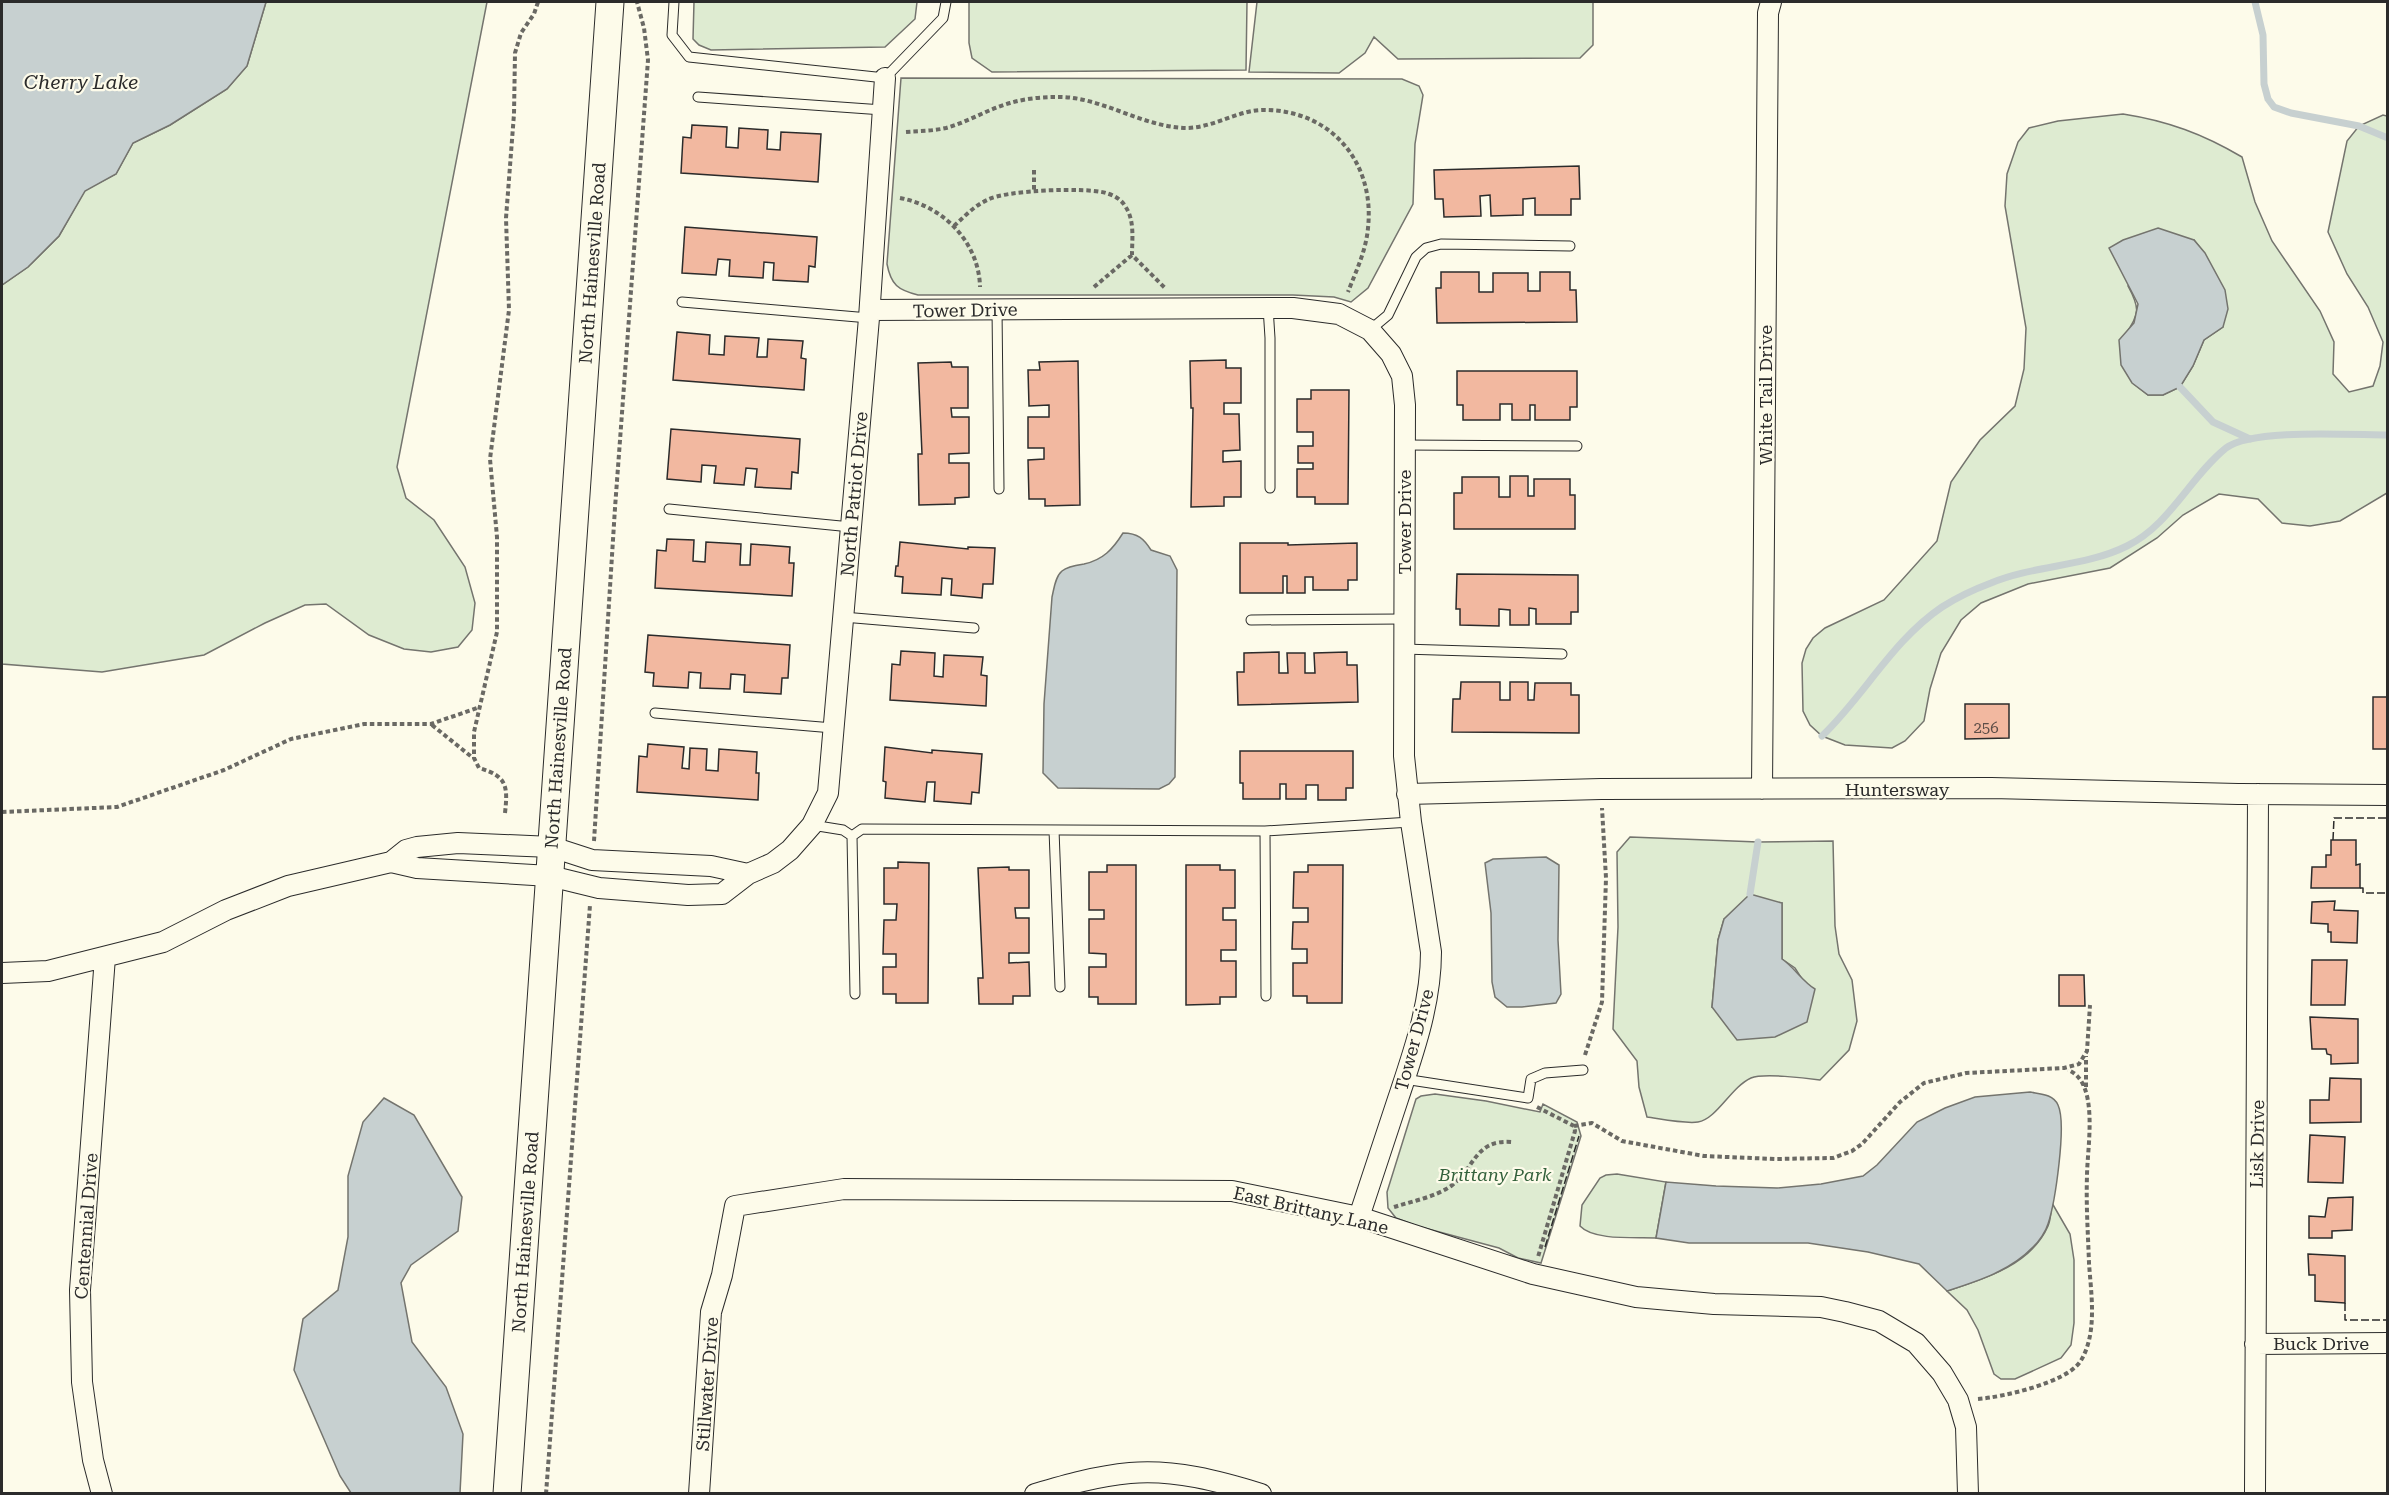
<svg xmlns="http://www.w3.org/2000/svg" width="2389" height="1495" viewBox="0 0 2389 1495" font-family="'Roboto Serif',serif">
<rect width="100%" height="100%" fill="#fdfbea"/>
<path fill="#deebd1" stroke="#74746e" stroke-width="1.5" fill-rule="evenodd" d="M266 2H487L397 467 406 498 434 520 465 567 475 603 472 630 458 647 431 652 404 649 369 635 326 604 305 605 265 623 204 655 102 672 2 664V285L28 267 59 236 85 190 116 174 133 143 170 125 227 89 247 66Z
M694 2H917L915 19 885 47 711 50 699 45 693 39Z
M969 2H1247L1246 70 992 72 972 58 969 43Z
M1257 2H1593V45L1580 58 1398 59 1374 37 1365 53 1339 73 1249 72Z
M901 78 1402 79 1419 86 1423 95 1415 144 1413 204 1368 288 1351 302 1334 297 1293 295H918C898 290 891 285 887 264Z
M2123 114C2168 121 2203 134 2242 157L2255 202 2272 241 2320 311 2334 342 2333 374 2349 392 2373 386 2380 366 2383 342 2368 307 2347 274 2328 232 2347 141 2359 126 2383 115 2387 116V493L2340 521 2310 526 2282 523 2258 499 2219 494 2183 515 2157 538 2110 568 2028 584 1981 603 1961 620 1941 653 1930 689 1924 721 1905 741 1892 748 1845 745 1822 736 1810 725 1803 711 1802 663 1806 649 1813 638 1825 628 1884 600 1937 541 1951 482 1980 440 2015 406 2024 369 2026 328 2005 206 2007 174 2018 142 2029 128 2058 121ZM2194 240C2215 264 2217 296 2223 327L2204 340 2193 366 2180 387 2163 395H2148L2133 383 2125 335C2140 314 2140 308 2128 286Z
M1630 837 1758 842 1833 841 1835 926 1839 954 1852 980 1857 1021 1849 1050 1820 1080C1806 1078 1763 1073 1751 1078 1731 1087 1717 1119 1698 1122 1685 1124 1661 1119 1647 1117L1639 1087 1637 1061 1613 1029 1618 927 1617 852ZM1782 903V959L1795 968 1804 982 1712 1007 1718 940 1724 919Z
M1435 1094 1486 1101 1540 1112 1543 1104 1577 1122 1581 1136 1541 1263 1518 1258 1499 1248 1417 1226 1396 1218 1388 1208 1387 1192 1416 1099 1421 1096Z
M1617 1174 1666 1182 1656 1238C1636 1237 1594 1241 1580 1226L1582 1205 1600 1178 1606 1175Z
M2052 1203 2070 1234 2074 1260V1323L2071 1345 2061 1358 2015 1379H2001L1994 1374 1978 1330 1967 1310 1947 1291C1984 1279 2031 1265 2048 1226 2051 1219 2051 1210 2052 1203Z"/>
<path fill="#c7d0d0" stroke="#74746e" stroke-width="1.5" d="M2 2H266L247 66 227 89 170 125 133 143 116 174 85 191 59 236 28 267 2 285Z
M2158 228 2194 240 2205 253 2225 290 2228 309 2223 327 2204 340 2193 366 2180 387 2163 395H2148L2132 383 2121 365 2119 340 2134 323 2138 304 2109 248 2123 240Z
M1123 533C1138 533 1144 539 1151 550L1170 556 1177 570 1175 777 1169 784 1159 789 1058 788 1043 773 1044 704 1052 597C1054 589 1055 577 1062 571 1068 566 1077 565 1084 564 1103 560 1113 549 1123 533Z
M1546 857 1559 865 1558 940 1561 994 1556 1003 1522 1007H1507L1495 997 1492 982 1491 913 1485 863 1493 859Z
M1750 894 1782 903V959C1795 968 1802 981 1815 989L1807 1022 1775 1037 1737 1040 1712 1007 1718 940 1724 919Z
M2030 1092C2040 1094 2053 1094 2058 1105 2067 1124 2055 1203 2048 1224 2046 1231 2039 1242 2033 1247 2010 1271 1978 1281 1947 1291L1919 1264 1868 1252 1808 1243H1689L1656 1238 1666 1182 1716 1186 1777 1188 1821 1184 1863 1176 1877 1165 1917 1122 1945 1108 1975 1097Z
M384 1098 414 1115 462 1197 458 1231 411 1265 401 1283 412 1342 446 1387 463 1434 460 1493H351L340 1476 294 1370 303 1319 338 1290 348 1237V1176L363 1122Z"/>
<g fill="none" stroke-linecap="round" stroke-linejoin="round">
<path stroke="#c7d0d0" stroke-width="7" d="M2255 2 2263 35 2264 84 2268 99 2274 107 2291 113 2359 126 2388 138
M2180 387 2213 422 2250 439
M1822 736C1864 696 1893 640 1942 607 1956 598 1975 589 1991 583 2034 565 2085 567 2127 546 2170 525 2190 477 2226 448 2251 428 2353 435 2388 435
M1750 894 1758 842"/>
</g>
<path fill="#f2b8a0" stroke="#2b2b2b" stroke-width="1.5" d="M692 125 727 127 726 147 738 148 739 128 768 130 767 149 780 150 781 132 821 134 818 182 681 173 683 137 691 138Z
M1579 166 1580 199H1571V215H1535V198L1523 199V215L1491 216 1490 195 1480 196 1481 216 1444 217 1443 199H1435L1434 170Z
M685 227 817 237 815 267 809 266 808 282 773 280 774 263 764 262 763 278 729 276 730 260 718 259 716 275 682 273Z
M1441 272H1479V292H1493V273H1528V291H1540V272H1570V290H1576L1577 322 1437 323 1436 288H1441Z
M677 332 710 335 709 354 724 355 725 336 759 338 757 357H767L768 339 803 341 801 358 806 359 804 390 673 380Z
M1226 360V368H1241V403H1224V414H1239L1240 450 1223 451V462L1241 461V497H1224V506L1191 507 1193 408H1191L1190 361Z
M1078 361 1080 505 1045 506V499H1029L1028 460 1044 459V448H1028V417H1049V405L1029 406 1028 370H1040L1039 362Z
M951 362 952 367H968V408H951L952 417H969V453L949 454V463H969V497L955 498V504L919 505 918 454H922L918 363Z
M1457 371H1577V407H1570V420H1535V405H1530V420H1512V404H1500V420H1463V405H1457Z
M1311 390H1349L1348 504H1315V497H1297V469H1313V463H1298V446H1313V432H1297V399H1311Z
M671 429 800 439 798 473 792 472 791 489 755 487 757 469 746 468 744 485 714 483 716 466 702 465 701 482 667 479Z
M1510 476H1528V496H1534V479H1570V495H1575V529H1454V493H1462V477H1499V497H1510Z
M667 539 694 540 693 561 705 562 706 542 741 544 740 565H750L751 544 790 547 789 563H794L792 596 655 588 657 550 666 551Z
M900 542 968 549V547L995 548 993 584H983L982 598 951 595 952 579 942 578 941 595 902 593 903 577 895 576 896 566H898Z
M1240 543H1288V545L1357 543V580H1348V590H1313V577H1305V593H1287V576H1283V593H1240Z
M1457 574 1578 575V612H1571V624H1536V609L1529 608V625H1510V610L1499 609V626L1460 625V609H1456Z
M648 635 790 645 788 678H782L781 694 744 692 745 675 731 674 730 689 700 688 701 673 689 672 688 688 653 686 654 673 645 672Z
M901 651 935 653 934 676 943 677 944 655 983 657 981 675 987 676 986 706 890 700 892 664 900 665Z
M1279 652V673H1288L1287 653H1305V673H1315L1314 653 1347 652V665H1357L1358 702 1238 705 1237 672H1244V653Z
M1461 682H1500V700H1510V682H1528V700H1534L1535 683H1571V695H1579V733L1452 732 1453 699H1460Z
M2373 697H2388V749H2373Z
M1965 704H2009V738L1965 739Z
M648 744 684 747 682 768 689 769 690 748 707 749 706 770 718 771 719 749 757 752 756 773H759L758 800 637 792 639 756 647 757Z
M885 747 932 753V750L982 754 979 793 972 792 971 804 934 801 935 782H927L925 802 885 798 886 782 883 781Z
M1240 751H1353V788H1346V800H1318V785H1306V799H1286V784H1280V799H1243V783H1240Z
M2331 840H2356V865L2360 864V888H2311L2312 867H2326V855H2331Z
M898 862 929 863 928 1003H896V994H883V967H896V954H883L884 920H896L897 904H884V868H898Z
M1107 865H1136V1004H1098V997H1089V967H1106V954L1089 953V919H1104V910H1089V872H1107Z
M1186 865H1220V870H1235V908H1223V920H1236V950H1221V961H1236V997H1220V1004L1186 1005Z
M1308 865H1343L1342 1003H1307V996H1293V963H1307V949H1292L1293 922H1308V908H1293L1294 872H1308Z
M1009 867V870H1029V908H1015L1016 918H1029V953H1009V963L1029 962 1030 996H1013V1004H979L978 978H983L978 868Z
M2335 901 2334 910 2358 911 2357 943 2331 942V932H2328V924L2311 923 2312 902Z
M2312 960H2347L2345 1005H2311Z
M2059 975H2084L2085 1006H2059Z
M2310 1017 2358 1019V1063L2331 1064V1055L2327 1054 2326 1049H2312Z
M2330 1078 2361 1079V1122L2310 1123V1100H2329Z
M2310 1135 2345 1137 2343 1183 2308 1182Z
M2353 1197 2352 1230 2332 1231V1238H2309V1216L2325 1217 2328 1198Z
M2308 1254 2345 1256V1303L2315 1301V1275H2309Z"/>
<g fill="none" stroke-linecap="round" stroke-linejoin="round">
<g stroke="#2b2b2b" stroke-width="11">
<path id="lane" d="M674 2 672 35 689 57 885 78 943 18 946 2
M698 97 883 110
M682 302 869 318
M1268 307 1270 338V488
M997 309 999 489
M1370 330 1388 315 1416 257 1426 248 1441 244 1570 246
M1404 445 1577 446
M669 509 851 527
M843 617 974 628
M1251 620 1403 619
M1403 649 1562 654
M655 713 833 728
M812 825 843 830 852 836 862 829 1265 831 1411 822
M1054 830 1060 987
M1265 831 1266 996
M852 836 855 994
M1404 1079 1528 1098 1531 1079 1545 1073 1583 1070"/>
</g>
<g stroke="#2b2b2b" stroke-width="22">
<path id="street" d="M870 310 1293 308 1339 314 1370 330 1391 354 1402 376 1405 405 1404 756 1411 822 1431 952C1431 1003 1414 1051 1398 1099 1385 1139 1372 1178 1359 1217
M1762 789 1768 13 1771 2
M1407 794 1601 789 1991 788 2238 794 2388 795
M391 862 417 868 550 876 599 888 688 895 722 894 748 874 773 863 790 850 812 825 828 793 869 318 885 78
M2 973 48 971 163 942 226 910 288 886 391 862 406 850 417 847 458 843 552 847 592 860 711 866 748 874
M2255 1344 2388 1343
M102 1494 93 1460 82 1382 80 1290 105 957
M699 1494 711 1312 722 1275 735 1206 844 1189 1232 1191 1359 1217 1533 1274 1636 1297 1714 1304 1821 1307 1845 1312 1879 1321 1916 1343 1942 1373 1958 1400 1966 1427 1968 1494
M1035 1494C1066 1485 1097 1476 1130 1473 1174 1469 1219 1481 1261 1494
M2255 1494 2258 794"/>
</g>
<g stroke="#2b2b2b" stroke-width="29">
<path id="secondary" d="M507 1494 610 2"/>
</g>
<path stroke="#6a6964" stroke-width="4" stroke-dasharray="4.5 3" stroke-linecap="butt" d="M906 132C919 131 933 131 946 128 968 122 988 109 1010 103 1024 99 1040 97 1055 97 1099 95 1141 127 1186 128 1214 128 1239 109 1266 110 1332 111 1375 163 1368 228 1366 251 1356 271 1348 292
M1034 170V191
M900 198C943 206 979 242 980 287
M954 226C964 217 974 206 987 200 1004 190 1087 187 1106 193 1113 195 1121 199 1125 206 1135 220 1132 239 1132 255L1165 288
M1094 287 1132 255
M432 725 473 758
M2 812 117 807 224 770 291 739 364 724H431L477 708
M505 813C508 786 507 776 479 768L474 758V732L497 632V537L490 459 509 310 506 218 514 114 515 53 521 33 534 14 538 2
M594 841 615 508 648 60 644 28 637 2
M1585 1055 1602 1002 1606 878 1602 808
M2086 1087V1056
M1537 1107 1574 1126 1575 1131 1538 1257
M1574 1126 1592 1123 1622 1141 1704 1156 1775 1159 1833 1158 1852 1151 1862 1144 1900 1102 1924 1083 1966 1073 2064 1068 2079 1064 2087 1051 2090 1005
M1394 1207C1413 1201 1435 1197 1451 1186 1475 1169 1474 1139 1512 1142
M1978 1399C2003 1397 2065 1383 2080 1362 2098 1334 2091 1294 2089 1263 2088 1234 2086 1205 2087 1176 2087 1148 2100 1082 2068 1070
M546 1494 590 905"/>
<use href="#lane" stroke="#fdfbea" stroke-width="9"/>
<use href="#street" stroke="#fdfbea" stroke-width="20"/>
<use href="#secondary" stroke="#fdfbea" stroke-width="27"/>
<path stroke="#2b2b2b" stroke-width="1.5" stroke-dasharray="8 3" stroke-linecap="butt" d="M2333 840 2334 818H2388
M2360 888H2363V893H2388
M1545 1247 1579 1136
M2345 1303V1320H2388"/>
</g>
<g text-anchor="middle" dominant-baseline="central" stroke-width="4.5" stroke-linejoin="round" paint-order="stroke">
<g font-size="15" fill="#5d4e48">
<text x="1986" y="728">256</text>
</g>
<g font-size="18" fill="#2b2b2b" stroke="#fdfbea">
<text transform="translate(592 263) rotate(-86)">North Hainesville Road</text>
<text transform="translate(965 310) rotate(-1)">Tower Drive</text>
<text transform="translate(1765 395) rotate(-90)">White Tail Drive</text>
<text transform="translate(854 494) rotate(-85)">North Patriot Drive</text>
<text transform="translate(1404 522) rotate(-90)">Tower Drive</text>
<text transform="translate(558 748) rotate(-86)">North Hainesville Road</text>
<text x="1897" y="789">Huntersway</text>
<text transform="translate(1414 1040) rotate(-75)">Tower Drive</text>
<text transform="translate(2257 1144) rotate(-89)">Lisk Drive</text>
<text transform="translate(1311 1210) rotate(13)">East Brittany Lane</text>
<text transform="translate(86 1226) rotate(-86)">Centennial Drive</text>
<text transform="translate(525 1232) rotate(-86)">North Hainesville Road</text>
<text x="2321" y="1343">Buck Drive</text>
<text transform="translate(707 1384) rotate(-86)">Stillwater Drive</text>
</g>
<g font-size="18" font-style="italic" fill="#34623c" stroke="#fdfbea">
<text x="1495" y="1174">Brittany Park</text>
</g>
<g font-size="20" font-style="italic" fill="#2b2b2b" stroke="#fdfbea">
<text x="81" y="82">Cherry Lake</text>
</g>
</g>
<rect width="2389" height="1495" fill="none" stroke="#2b2b2b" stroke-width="6"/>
</svg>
